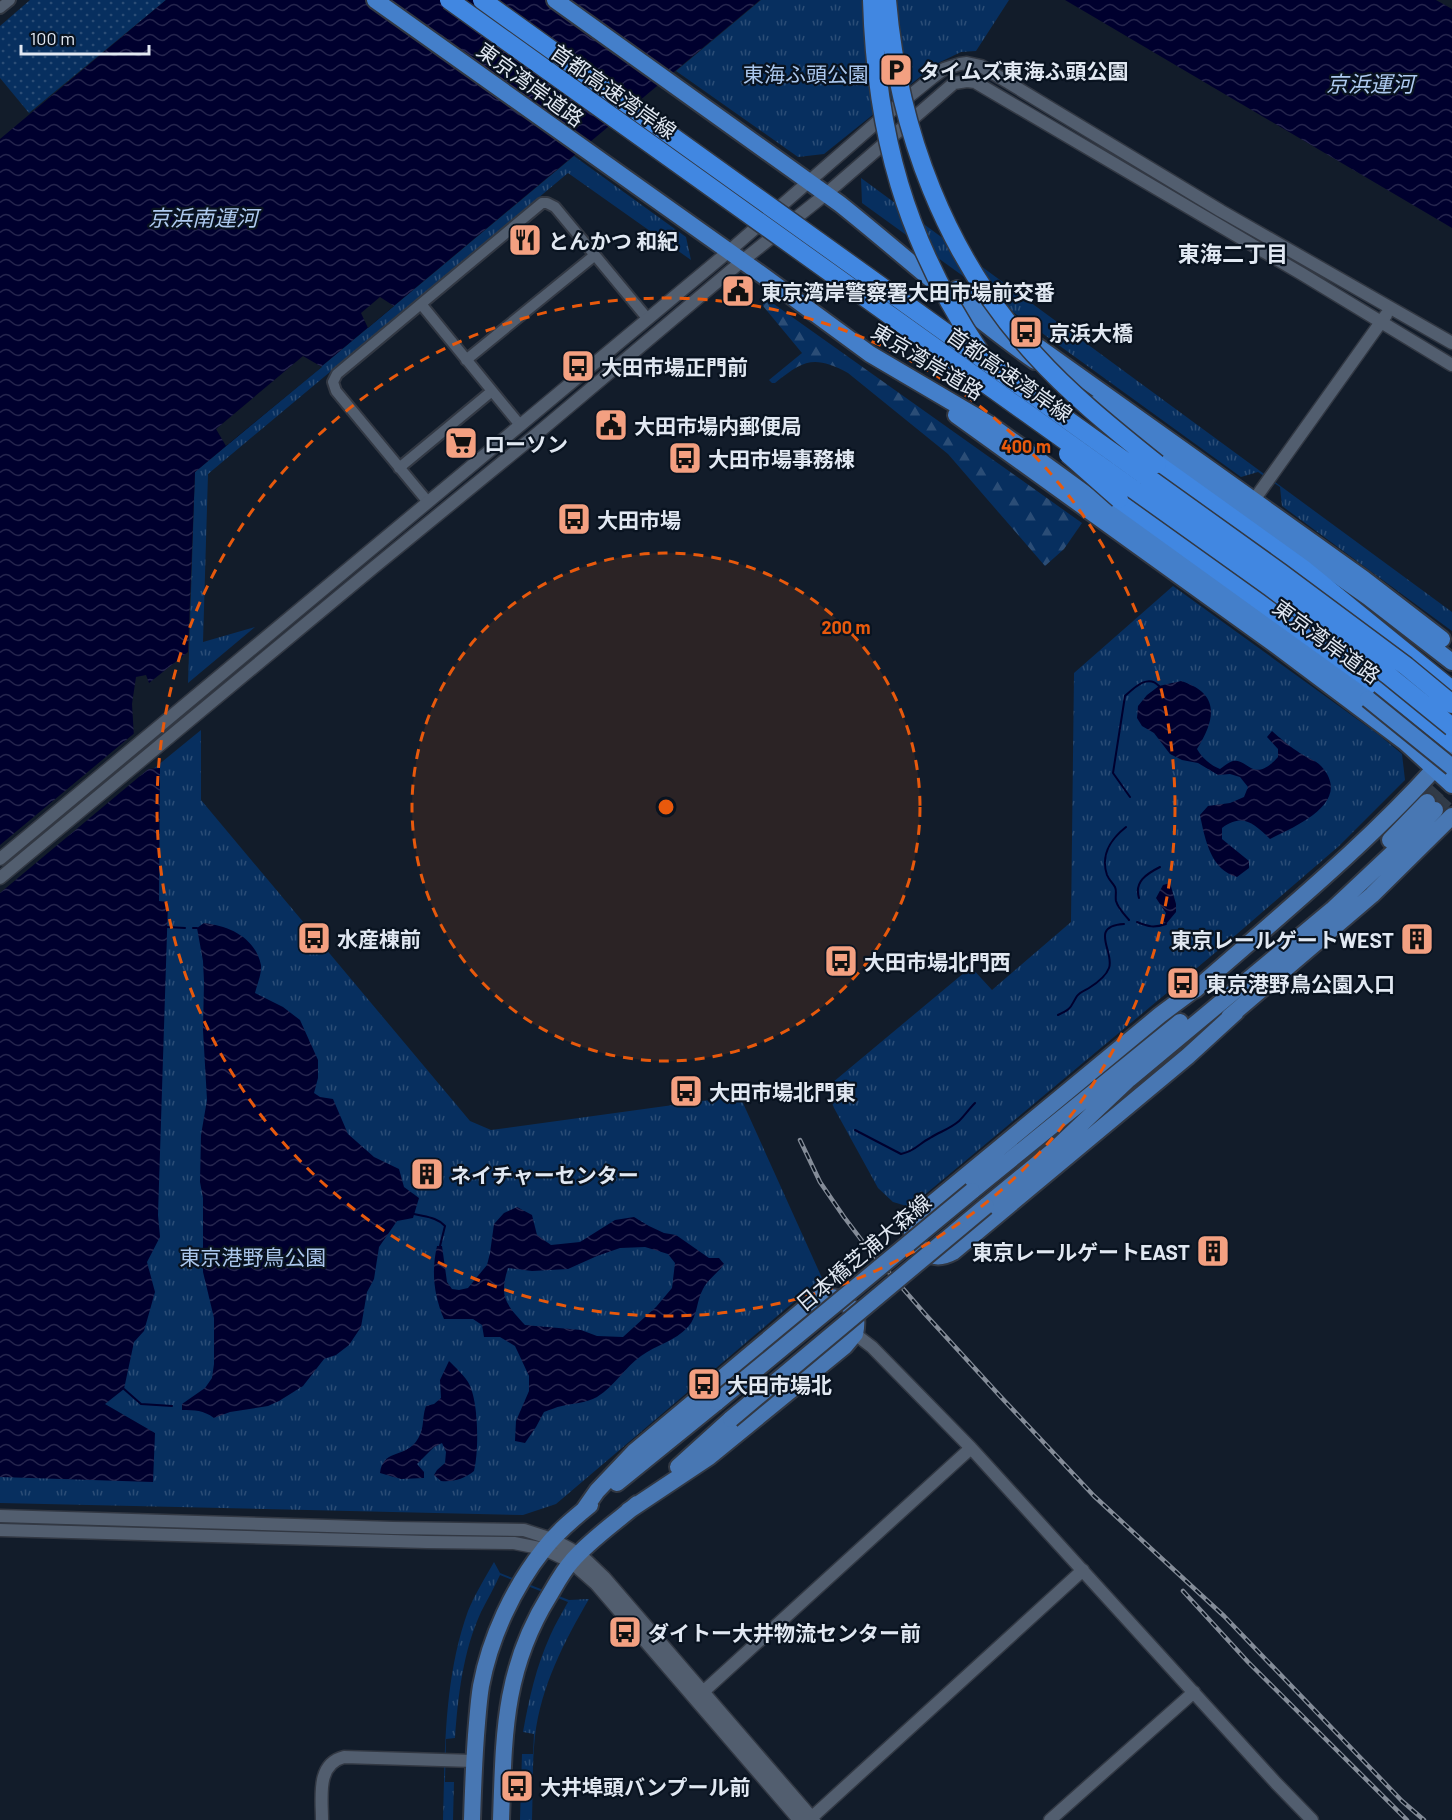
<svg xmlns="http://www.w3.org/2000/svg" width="1452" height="1820" viewBox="0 0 1452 1820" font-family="Barlow,'Noto Sans JP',sans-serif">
<defs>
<pattern id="grass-dots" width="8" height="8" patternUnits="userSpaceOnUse" patternTransform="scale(1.5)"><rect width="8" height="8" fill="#072f5f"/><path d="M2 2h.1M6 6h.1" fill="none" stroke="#2b4d76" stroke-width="1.8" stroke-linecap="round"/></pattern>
<pattern id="forest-firs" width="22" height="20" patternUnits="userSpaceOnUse" patternTransform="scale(1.5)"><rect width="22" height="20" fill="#072f5f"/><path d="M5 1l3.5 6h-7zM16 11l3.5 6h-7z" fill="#2b4d76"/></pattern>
<pattern id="park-tufts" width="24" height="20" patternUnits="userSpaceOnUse" patternTransform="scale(1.5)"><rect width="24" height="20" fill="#072f5f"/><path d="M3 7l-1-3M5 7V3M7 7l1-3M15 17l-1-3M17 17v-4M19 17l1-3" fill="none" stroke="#2b4d76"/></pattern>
<pattern id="water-waves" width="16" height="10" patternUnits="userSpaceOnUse" patternTransform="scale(1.5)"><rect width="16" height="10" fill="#00002e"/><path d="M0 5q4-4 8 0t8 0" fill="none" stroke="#25254d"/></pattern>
</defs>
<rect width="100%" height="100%" fill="#121c2a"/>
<path fill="url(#grass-dots)" d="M30 0H166L29 113 0 78V26Z"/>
<path fill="url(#forest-firs)" d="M764 297 1082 523 1064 549 1045 566 948 454 848 373C814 355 804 360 775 383H772L769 380 802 353 763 306Z"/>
<path fill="url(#park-tufts)" d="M761 0H1009L976 51 961 52 936 64 824 154 798 157 676 71Z
M574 156 686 237 691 260 568 173 208 474 203 642 255 627 188 683 195 472Z
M861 178 1452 612V631L1282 506 1280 487 1258 472 1241 477 862 203Z
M1173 586 1379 735 1402 754 1405 780 1339 846 1222 947 910 1207 893 1202 878 1188 834 1108 826 1088 971 967 992 990 1071 922 1074 673Z
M201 730V800L470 1121 491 1130 724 1098 738 1092 822 1278 556 1504 523 1515 0 1503V894Z
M494 1562 500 1573 569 1600 589 1599C564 1642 541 1686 535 1736 532 1764 533 1792 532 1820H520L522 1754H533L534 1734 523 1732C529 1699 536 1667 550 1636 555 1624 562 1613 568 1602L500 1575C494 1588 487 1600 481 1612 463 1651 458 1696 455 1738L446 1739 445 1782H454L453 1820H443C445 1749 444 1678 468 1611 475 1594 485 1578 494 1562Z"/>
<path fill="url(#water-waves)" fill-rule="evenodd" d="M166 0H760L195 472 188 652 149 683 146 675 136 677 132 704 136 770 160 768 159 901 168 902 158 1215 160 1237 147 1262 155 1292 144 1331 134 1342 124 1389 105 1404 155 1433 153 1482 0 1477V139Z
M1065 0H1436L1452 9V228Z
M1181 681C1220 693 1216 719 1197 749 1202 758 1210 765 1220 769 1224 766 1229 762 1233 761 1248 758 1253 785 1278 757V749L1267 737 1272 731C1280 738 1289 746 1297 751 1305 757 1314 759 1321 766 1354 802 1296 826 1270 839 1253 823 1243 813 1222 828V839L1249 861V868L1237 877C1211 870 1205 840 1200 815L1208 806 1230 803 1244 797 1248 787 1240 777 1230 774 1218 775 1198 763 1182 760 1170 754 1154 733 1142 726 1137 718 1138 706 1147 695 1159 686Z
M1170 883 1176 904V912L1166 924 1163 923 1166 913 1156 898 1163 885Z
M204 923C229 926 255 937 261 965 262 973 257 985 255 993L283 1007 300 1020 318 1060V1078L314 1093 320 1097 333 1099 348 1134 374 1157 399 1169 404 1187 419 1198 413 1218 397 1221 379 1247 374 1279 367 1292 361 1327 349 1345 336 1355 324 1359 303 1386 279 1401 268 1406 230 1412 214 1418C203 1410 195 1410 182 1410V1404L205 1388 212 1378 214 1364V1318L203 1272V1198L200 1182 201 1135 207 1100 203 1030 204 982 203 961 197 928Z
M517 1207 532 1215 537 1235 551 1245 580 1242 615 1220 634 1217 649 1226 664 1233 676 1235 709 1258H719L724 1264C718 1273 708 1279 703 1289 696 1301 698 1316 688 1327 675 1341 656 1345 641 1356 625 1367 615 1386 597 1397 586 1403 574 1403 562 1406 556 1407 550 1410 544 1412L536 1427 525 1443 515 1441 516 1421 529 1391V1376L515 1346 500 1337H484L482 1325 473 1319H444C434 1295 431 1272 437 1246H442L447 1282 452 1289 459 1290 468 1288 487 1265 490 1253 494 1224 504 1213ZM645 1247 668 1254 675 1263 672 1288 656 1307 623 1337 597 1336 581 1330 525 1325C505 1303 499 1297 508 1268L532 1271 568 1269 597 1256 620 1248Z
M449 1361C455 1367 463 1374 468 1382 479 1400 479 1451 474 1471 464 1479 454 1482 441 1481L434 1475 437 1470 445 1463 446 1452 442 1443 434 1447 417 1464 424 1472V1478L401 1479 380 1473C383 1450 401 1458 415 1443 426 1429 421 1420 426 1406L434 1404 441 1398 440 1380Z"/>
<path fill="#121c2a" d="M380 297 394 306 368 328 361 313Z
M303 356 322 367 226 446 216 429Z
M137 731 139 767 152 766 0 893V845Z"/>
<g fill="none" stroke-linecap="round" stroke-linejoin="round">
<path stroke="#00002e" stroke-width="2" d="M1130 797 1113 773 1125 696C1135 687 1148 674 1159 686
M1126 827C1111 839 1100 854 1107 875 1109 880 1113 883 1115 887 1117 891 1115 896 1116 901 1118 908 1124 914 1129 920
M1139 898C1134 882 1146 874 1160 867
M1137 922C1149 927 1154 928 1166 924
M167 927 185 928
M193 928H197
M1058 1015C1073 1008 1070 1007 1077 996 1080 992 1086 990 1089 988 1097 983 1106 976 1109 968 1115 952 1088 926 1124 924
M855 1130 901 1154C916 1151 918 1144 930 1138 939 1132 950 1129 959 1121 964 1116 969 1109 975 1103
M414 1214C425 1217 437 1217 445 1226L440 1246
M124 1389 141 1404 172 1406"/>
<path stroke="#313b48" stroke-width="16" stroke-dasharray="16 8" stroke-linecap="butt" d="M1427 802 1452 774
M1435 810 1452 791"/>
<g stroke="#323843" stroke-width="14">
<path id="minor" d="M0 8 10 0
M421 304 520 425
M466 360 595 255
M399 468 492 391
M428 502 336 391 333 382 337 374 542 203H547L555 207 647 318"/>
</g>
<g stroke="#323843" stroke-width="15">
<path id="tertiary" d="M1254 500 1386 315
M0 859 728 252 876 123 932 78 944 69 960 64 967 63 981 66 1221 211 1452 343
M0 878 373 568 539 432 742 261 826 194 954 83 967 81 975 82 1302 274 1452 365
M855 1334 872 1347 971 1448 1276 1783 1312 1820
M0 1516 393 1528 524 1530 552 1539 580 1554 604 1577 814 1820
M0 1530 427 1542 514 1543 544 1549 571 1562 596 1584 799 1820
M703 1692 971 1448
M322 1820C322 1797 316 1764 344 1757L474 1761
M809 1820 1083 1570
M1050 1820 1194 1692"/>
</g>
<g stroke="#323843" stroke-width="20">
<path id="primary" d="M1390 840 1427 802
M1203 983 1160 1015 922 1212 916 1218 912 1232C919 1252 933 1263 953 1252L1188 1056 1236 1012
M1195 990C1283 913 1375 838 1452 749
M1229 1017 1372 895 1452 816
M972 1191 1180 1022
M986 1206 1054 1150 1129 1079 1332 910 1400 846 1435 810
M678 1467 731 1419
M617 1483 717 1402
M583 1511 597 1491 634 1452 815 1300C830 1291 851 1301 856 1318 857 1324 856 1329 855 1334L845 1346 709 1457 628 1511
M472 1820C473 1788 474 1756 477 1723 478 1711 479 1698 481 1686 490 1638 513 1588 544 1549 557 1532 574 1518 590 1505
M501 1820C504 1736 503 1670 549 1596 556 1584 563 1571 572 1561 590 1540 615 1523 637 1504"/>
</g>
<g stroke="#323843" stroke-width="20">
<path id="trunk" d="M375 0 765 277 870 354 989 424 1017 444 1368 699
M555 0 840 204C905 256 967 313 1035 361
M957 289 1364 579 1442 639
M1095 404 1368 597 1452 662
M956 415 1277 646 1405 742 1452 785"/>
</g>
<g stroke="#323843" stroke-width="21">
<path id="motorway" d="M1157 464 1302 568 1452 690
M1119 499 1406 706 1452 743"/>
</g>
<use href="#minor" stroke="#525e6f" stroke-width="10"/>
<use href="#tertiary" stroke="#525e6f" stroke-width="12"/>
<use href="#primary" stroke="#4877b3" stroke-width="16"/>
<use href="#trunk" stroke="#447fca" stroke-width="16"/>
<use href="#motorway" stroke="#4187e1" stroke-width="18"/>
<g stroke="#848c98" stroke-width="4.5">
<path id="rail" d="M800 1140 820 1182 844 1217 866 1246 925 1314 1000 1396 1094 1496 1224 1616 1402 1801 1424 1820
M1183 1591 1248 1662 1407 1820"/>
</g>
<use href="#rail" stroke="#091320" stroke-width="2" stroke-dasharray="7" stroke-linecap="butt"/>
<g stroke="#323843" stroke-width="20" stroke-linecap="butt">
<path id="primary-bridge" d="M717 1402 972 1191
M731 1419 986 1206"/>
</g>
<g stroke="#323843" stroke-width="20" stroke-linecap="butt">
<path id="trunk-bridge" d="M1368 699 1452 767"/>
</g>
<g stroke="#323843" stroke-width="21" stroke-linecap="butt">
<path id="motorway-bridge" d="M449 0 1270 587 1388 675 1452 727
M482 0 1281 573 1406 666 1452 704
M872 0C876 134 905 240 980 352
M887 0C898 131 946 257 1035 355 1072 396 1115 430 1157 464
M1068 454 1119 499"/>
</g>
<use href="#primary-bridge" stroke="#4877b3" stroke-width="16"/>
<use href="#trunk-bridge" stroke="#447fca" stroke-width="16"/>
<use href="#motorway-bridge" stroke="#4187e1" stroke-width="18"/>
</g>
<circle cx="666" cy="807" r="254" fill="#e8590c" fill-opacity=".12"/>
<g fill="none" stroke="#e8590c" stroke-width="3" stroke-dasharray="10 8">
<circle cx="666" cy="807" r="254"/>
<circle cx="666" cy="807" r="509"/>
</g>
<defs>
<g id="parking-square" transform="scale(1.725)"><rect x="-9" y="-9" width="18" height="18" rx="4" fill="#f3a081" stroke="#091320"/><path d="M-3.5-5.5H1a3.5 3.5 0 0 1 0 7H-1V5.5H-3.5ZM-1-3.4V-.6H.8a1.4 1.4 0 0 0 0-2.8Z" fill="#111"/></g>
<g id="restaurant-square" transform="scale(1.725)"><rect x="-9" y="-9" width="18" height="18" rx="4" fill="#f3a081" stroke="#091320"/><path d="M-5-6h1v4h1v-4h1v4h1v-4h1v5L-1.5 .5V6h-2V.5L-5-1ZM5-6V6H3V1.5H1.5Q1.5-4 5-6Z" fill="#111"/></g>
<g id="civic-square" transform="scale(1.725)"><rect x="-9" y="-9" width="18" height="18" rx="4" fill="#f3a081" stroke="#091320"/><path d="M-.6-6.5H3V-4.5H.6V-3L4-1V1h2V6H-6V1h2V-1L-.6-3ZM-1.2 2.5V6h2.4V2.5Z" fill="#111"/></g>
<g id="bus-square" transform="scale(1.725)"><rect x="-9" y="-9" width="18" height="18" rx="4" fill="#f3a081" stroke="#091320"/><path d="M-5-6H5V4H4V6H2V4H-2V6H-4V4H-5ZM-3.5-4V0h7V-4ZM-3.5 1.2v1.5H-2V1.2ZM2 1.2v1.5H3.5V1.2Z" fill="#111"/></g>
<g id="supermarket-square" transform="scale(1.725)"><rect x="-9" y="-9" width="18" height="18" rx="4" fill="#f3a081" stroke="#091320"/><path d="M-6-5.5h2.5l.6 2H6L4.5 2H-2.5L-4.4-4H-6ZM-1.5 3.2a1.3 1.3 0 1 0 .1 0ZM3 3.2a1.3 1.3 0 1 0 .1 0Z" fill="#111"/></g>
<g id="building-square" transform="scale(1.725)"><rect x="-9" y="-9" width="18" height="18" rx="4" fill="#f3a081" stroke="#091320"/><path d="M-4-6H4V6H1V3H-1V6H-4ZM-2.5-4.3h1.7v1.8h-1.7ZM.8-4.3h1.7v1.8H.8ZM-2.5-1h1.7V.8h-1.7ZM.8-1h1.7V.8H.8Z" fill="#111"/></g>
</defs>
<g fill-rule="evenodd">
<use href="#parking-square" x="896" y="70"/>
<use href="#restaurant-square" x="525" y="240"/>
<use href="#civic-square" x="738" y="291"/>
<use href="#bus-square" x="1026" y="332"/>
<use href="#bus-square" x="578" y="366"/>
<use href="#civic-square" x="611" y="425"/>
<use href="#supermarket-square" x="461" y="443"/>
<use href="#bus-square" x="685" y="458"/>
<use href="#bus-square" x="574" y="519"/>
<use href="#bus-square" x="314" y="938"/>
<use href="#building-square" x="1417" y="939"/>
<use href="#bus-square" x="841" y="961"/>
<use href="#bus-square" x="1183" y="983"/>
<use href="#bus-square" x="686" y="1091"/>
<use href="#building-square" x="427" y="1174"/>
<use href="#building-square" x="1213" y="1251"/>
<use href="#bus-square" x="704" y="1384"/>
<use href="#bus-square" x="625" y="1632"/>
<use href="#bus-square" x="517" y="1786"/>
</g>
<g text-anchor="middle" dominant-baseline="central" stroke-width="4.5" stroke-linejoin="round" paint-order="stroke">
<g font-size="21" font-weight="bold" fill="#e1e8f2" stroke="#091320" text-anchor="start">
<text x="919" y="70">タイムズ東海ふ頭公園</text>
<text x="548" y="240">とんかつ 和紀</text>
<text x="761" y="291">東京湾岸警察署大田市場前交番</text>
<text x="1049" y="332">京浜大橋</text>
<text x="601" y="366">大田市場正門前</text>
<text x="634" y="425">大田市場内郵便局</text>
<text x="484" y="443">ローソン</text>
<text x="708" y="458">大田市場事務棟</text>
<text x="597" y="519">大田市場</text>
<text x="337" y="938">水産棟前</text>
<text x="1394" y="939" text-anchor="end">東京レールゲートWEST</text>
<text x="864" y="961">大田市場北門西</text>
<text x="1206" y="983">東京港野鳥公園入口</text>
<text x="709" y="1091">大田市場北門東</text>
<text x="450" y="1174">ネイチャーセンター</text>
<text x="1190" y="1251" text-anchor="end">東京レールゲートEAST</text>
<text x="727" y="1384">大田市場北</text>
<text x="648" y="1632">ダイトー大井物流センター前</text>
<text x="540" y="1786">大井埠頭バンプール前</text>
</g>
<g font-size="21" fill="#abc7ed" stroke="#091320">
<text x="806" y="73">東海ふ頭公園</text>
<text x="253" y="1256">東京港野鳥公園</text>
</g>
<g font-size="21" fill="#e1e8f2" stroke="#091320">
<text transform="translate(531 84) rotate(36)">東京湾岸道路</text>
<text transform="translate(614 91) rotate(35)">首都高速湾岸線</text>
<text transform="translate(928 361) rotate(31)">東京湾岸道路</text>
<text transform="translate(1010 374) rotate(35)">首都高速湾岸線</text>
<text transform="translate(1327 641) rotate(36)">東京湾岸道路</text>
<text transform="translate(863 1252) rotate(-40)">日本橋芝浦大森線</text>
</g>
<g font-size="22" font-style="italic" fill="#aecaf0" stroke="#091320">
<text x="1370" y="83">京浜運河</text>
<text x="203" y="217">京浜南運河</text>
</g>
<g font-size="22" font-weight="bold" fill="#e1e8f2" stroke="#091320">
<text x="1233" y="253">東海二丁目</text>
</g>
</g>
<circle cx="666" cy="807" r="9" fill="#e8590c" stroke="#091320" stroke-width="3"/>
<g font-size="18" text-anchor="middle" font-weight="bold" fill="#e8590c" stroke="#091320" stroke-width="4.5" stroke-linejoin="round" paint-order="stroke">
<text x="1026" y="453">400 m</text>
<text x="846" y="634">200 m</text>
</g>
<path d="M21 45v9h128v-9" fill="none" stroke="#e1e8f2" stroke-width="3"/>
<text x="30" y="45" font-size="18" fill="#e1e8f2" stroke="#091320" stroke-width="4.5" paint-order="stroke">100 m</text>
</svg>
